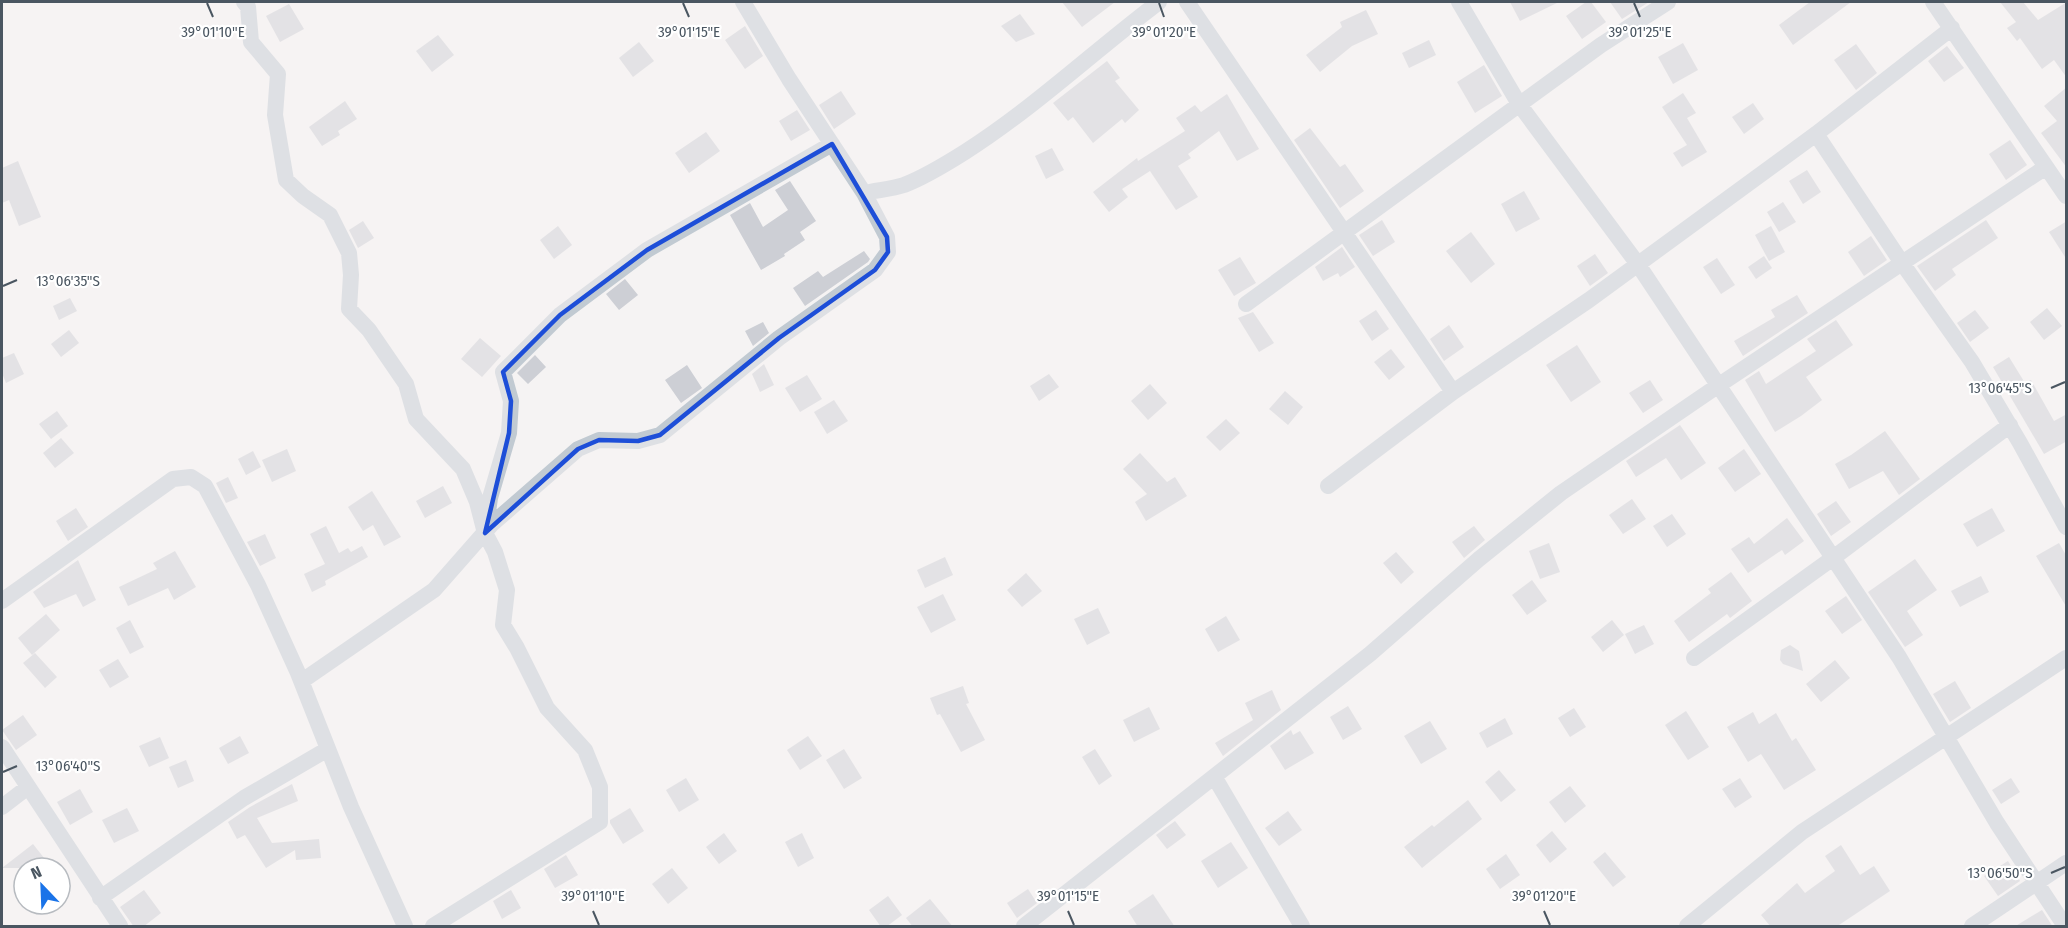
<svg xmlns="http://www.w3.org/2000/svg" width="2068" height="928" viewBox="0 0 2068 928" font-family="'Fira Sans Condensed',sans-serif">
<rect width="100%" height="100%" fill="#f5f3f3"/>
<path fill="#cdcfd5" d="M1062 2H1115L1082 27Z
M1510 2H1559L1520 21Z
M1586 2H1591L1606 22 1582 39 1566 16Z
M1610 2H1649L1622 19Z
M1810 2H1851L1793 45 1779 25Z
M2000 2H2023L2038 20 2067 2V78L2054 60 2042 69 2020 38 2017 41 2007 28 2016 22Z
M289 4 304 29 280 42 266 16Z
M1366 10 1378 34 1352 46 1320 72 1306 55 1342 27 1340 22Z
M1020 14 1035 34 1016 42 1001 26Z
M745 26 763 56 745 69 725 40Z
M438 35 454 55 432 72 416 51Z
M1429 40 1436 55 1409 68 1402 53Z
M639 42 654 61 633 77 619 58Z
M1683 43 1698 70 1673 84 1658 57Z
M1856 44 1877 73 1856 90 1834 60Z
M1947 46 1964 68 1944 82 1928 61Z
M1107 61 1120 78 1115 81 1139 110 1125 123 1122 119 1093 143 1073 117 1068 121 1053 103Z
M1484 65 1502 96 1475 113 1457 82Z
M2067 87V168L2041 133 2057 121 2044 106Z
M841 91 856 114 834 129 819 105Z
M1683 93 1696 113 1687 118 1707 152 1682 167 1673 153 1687 145 1662 107Z
M1227 94 1259 149 1237 161 1219 131 1188 154 1191 158 1178 166 1198 197 1176 210 1150 171 1122 189 1128 197 1109 212 1093 192 1137 158 1138 161 1185 131 1176 118 1195 105 1201 112Z
M345 101 357 119 338 131 340 135 322 146 309 127Z
M1753 103 1764 119 1744 134 1732 117Z
M797 110 810 130 791 141 779 121Z
M1310 128 1340 167 1345 164 1364 191 1340 208 1294 140Z
M706 132 720 151 689 173 675 153Z
M2010 140 2027 165 2006 180 1989 154Z
M1052 148 1064 170 1046 179 1035 156Z
M18 161 41 217 19 226 9 200 2 203V168Z
M1807 170 1821 192 1803 204 1789 181Z
M790 181 816 221 800 232 805 240 784 254 785 256 761 270 730 215 750 203 763 227 788 210 775 190Z
M1524 191 1540 219 1516 232 1501 204Z
M1783 202 1796 222 1779 232 1767 212Z
M1382 220 1395 242 1373 256 1359 235Z
M1986 220 1998 238 1952 269 1956 275 1935 291 1917 266Z
M363 221 374 238 358 248 349 230Z
M2067 221V260L2049 232Z
M558 226 572 245 554 259 540 240Z
M1771 226 1785 252 1769 261 1755 235Z
M1471 232 1495 264 1471 283 1446 251Z
M1871 236 1887 260 1864 276 1848 252Z
M1342 247 1355 267 1340 277 1338 273 1323 281 1315 267Z
M864 251 870 259 868 262 805 306 793 288 818 271 823 277Z
M1595 254 1608 273 1590 286 1577 266Z
M1764 256 1772 268 1756 279 1748 267Z
M1240 257 1256 283 1234 296 1218 270Z
M1717 258 1735 285 1721 294 1703 267Z
M625 279 638 295 619 310 606 294Z
M1797 295 1808 313 1743 356 1734 341 1775 317 1771 310Z
M70 298 77 311 59 320 53 306Z
M2047 308 2062 326 2044 340 2030 322Z
M1376 310 1389 329 1372 341 1359 321Z
M1975 310 1989 328 1970 342 1957 323Z
M1253 312 1274 343 1259 352 1238 318Z
M1836 320 1853 345 1806 377 1822 400 1801 416 1775 432 1745 380 1759 371 1766 384 1816 351 1807 339Z
M763 322 769 333 753 346 745 331Z
M1449 325 1464 347 1444 361 1430 339Z
M69 330 79 343 61 357 51 344Z
M480 338 501 356 482 377 461 359Z
M1577 345 1601 382 1571 402 1546 365Z
M1391 349 1405 367 1389 380 1374 362Z
M14 353 24 374 6 383 2 373V358Z
M535 355 546 367 528 384 517 373Z
M2009 357 2025 383 2031 380 2054 421 2067 414V441L2044 454 1993 367Z
M764 364 774 385 760 392 752 374Z
M687 365 702 388 681 403 665 380Z
M1049 374 1059 387 1039 401 1030 386Z
M807 375 822 399 800 412 785 388Z
M1650 380 1663 400 1643 413 1629 393Z
M1150 384 1167 403 1148 420 1131 401Z
M1285 391 1303 407 1288 425 1269 409Z
M834 400 848 421 827 434 814 412Z
M57 411 68 426 51 439 39 424Z
M1226 419 1240 433 1220 451 1206 437Z
M1680 425 1706 463 1681 480 1666 458 1636 477 1626 461Z
M1885 431 1920 479 1899 495 1883 471 1849 489 1835 464 1851 455Z
M61 438 74 453 55 468 43 453Z
M287 449 296 471 272 482 262 460Z
M1744 449 1761 474 1735 492 1718 468Z
M253 451 261 467 246 475 238 459Z
M1140 453 1167 482 1175 477 1187 496 1146 521 1135 502 1147 494 1123 469Z
M228 477 238 498 226 503 216 483Z
M443 486 452 503 425 518 416 501Z
M372 491 401 537 384 546 373 525 363 531 348 507Z
M1632 499 1646 519 1623 534 1609 515Z
M1836 501 1851 522 1831 536 1817 514Z
M76 508 88 527 68 541 56 521Z
M1992 508 2005 531 1977 547 1963 524Z
M1672 514 1686 534 1667 547 1653 526Z
M1787 518 1804 541 1785 555 1782 550 1748 573 1731 549 1749 537 1754 544Z
M326 526 339 553 348 548 351 552 362 546 368 557 325 581 326 585 312 592 304 574 325 564 310 534Z
M1474 526 1485 540 1464 558 1452 542Z
M265 534 276 558 260 566 247 542Z
M1549 543 1560 572 1540 579 1529 551Z
M2059 543 2067 557V608L2036 556Z
M175 551 196 587 174 600 168 588 128 606 119 587 157 569 153 563Z
M1396 552 1414 572 1401 584 1383 563Z
M945 557 953 575 925 588 917 570Z
M1915 559 1937 590 1907 611 1923 635 1905 647 1868 592Z
M78 560 96 600 83 607 76 594 44 608 33 592Z
M1731 572 1752 601 1730 618 1727 614 1689 642 1674 621 1711 593 1708 589Z
M1026 573 1042 591 1022 607 1007 590Z
M1981 576 1989 592 1960 607 1951 591Z
M1532 580 1547 601 1527 615 1512 595Z
M943 594 956 620 931 633 917 607Z
M1846 596 1862 620 1842 634 1825 611Z
M1098 608 1110 633 1087 645 1074 619Z
M46 614 60 630 32 655 18 638Z
M1226 616 1240 640 1218 652 1205 629Z
M130 620 144 647 130 654 116 628Z
M1612 620 1624 635 1603 652 1591 637Z
M1644 625 1654 644 1635 654 1625 634Z
M1790 645 1799 651 1803 671 1783 664 1780 660 1781 650Z
M35 653 57 677 45 688 23 663Z
M118 659 129 677 110 688 99 670Z
M1835 660 1850 678 1821 702 1806 684Z
M1955 681 1971 708 1950 722 1933 694Z
M963 686 969 703 966 704 985 740 961 752 940 714 937 715 930 698Z
M1272 690 1281 710 1223 756 1215 743 1253 720 1245 703Z
M1348 706 1362 729 1343 740 1330 717Z
M1149 707 1160 729 1134 742 1123 720Z
M1574 708 1586 727 1570 737 1558 718Z
M1686 711 1709 747 1688 760 1665 725Z
M1753 712 1759 724 1776 713 1792 741 1796 738 1816 770 1784 790 1761 754 1748 762 1727 727Z
M23 715 37 735 16 750 2 730Z
M1505 718 1513 734 1487 748 1479 733Z
M1430 721 1447 749 1421 764 1404 736Z
M1291 730 1293 735 1300 731 1314 753 1285 770 1270 746Z
M240 736 249 753 228 764 219 748Z
M808 736 822 756 800 770 787 750Z
M160 737 169 758 149 767 139 746Z
M844 749 862 778 844 789 826 760Z
M1095 749 1112 776 1099 785 1082 757Z
M186 760 194 781 178 788 169 767Z
M1499 770 1516 790 1501 802 1485 782Z
M686 778 699 800 679 812 666 790Z
M1740 778 1752 797 1735 808 1722 789Z
M2011 778 2020 792 2001 804 1992 790Z
M292 784 298 801 257 818 272 843 319 839 321 858 296 860 295 850 266 868 245 835 237 839 228 822 250 807Z
M1570 786 1586 806 1565 823 1549 802Z
M80 789 93 812 70 825 57 802Z
M1468 800 1482 819 1422 868 1404 847 1432 825 1434 827Z
M127 808 139 831 114 843 102 820Z
M630 808 644 831 623 844 610 823V820Z
M1288 811 1302 830 1279 846 1265 828Z
M1175 821 1186 835 1167 849 1156 835Z
M1552 831 1567 849 1550 863 1536 845Z
M724 833 737 851 719 864 706 847Z
M802 833 814 858 798 867 785 842Z
M1231 842 1248 868 1218 888 1201 861Z
M33 844 52 868H2Z
M1841 845 1860 875 1874 866 1890 891 1836 927H1771L1761 915 1797 883 1805 893 1835 871 1825 856Z
M1605 852 1626 877 1613 887 1593 862Z
M1506 854 1520 875 1500 889 1486 869Z
M566 855 578 875 555 888 544 869Z
M2008 861 2020 881 1998 896 1984 876Z
M672 868 688 888 668 904 652 884Z
M1028 889 1037 903 1017 918 1007 903Z
M144 890 161 913 143 927H134L120 907Z
M511 890 521 908 502 919 493 901Z
M1153 894 1175 927H1138L1128 911Z
M888 896 902 915 886 927H881L869 910Z
M930 899 953 927H913L906 918Z
M2042 910 2053 927H2014Z"/>
<g fill="none" stroke-linecap="round" stroke-linejoin="round">
<path stroke="#c1cad2" stroke-width="16" d="M244 2 248 7 251 42 278 74 275 115 286 180 303 196 330 215 349 253 351 275 349 309 369 330 406 384 416 419 463 469 477 502 485 533 495 552 507 590 503 625 517 648 547 708 585 750 600 787V822L433 926
M1187 2 1453 392
M1459 2 1519 104 1637 263 1899 657 1997 823 2065 926
M1933 2 2066 196
M1816 134 1902 263 1972 362 2020 443 2066 527
M864 193C877 190 892 189 904 185 925 177 946 164 965 152 1034 108 1094 51 1159 2
M1246 304 1601 45 1668 2
M1328 486 1453 392 1589 300 1816 134 1952 28
M486 526 490 498 509 433 511 401 503 372 560 315 647 250 832 144
M2 601 173 479 191 477 205 486 258 585 298 673 351 807 405 926
M1694 658 1833 558 2010 425
M302 681 434 590 492 524 578 449 599 440 638 441 660 435 779 338 875 270 888 252 887 237 864 193 789 79 743 2
M2 747 120 926
M1215 778 1302 926
M2 807 28 787
M100 898 244 798 328 749
M1024 926 1370 654 1479 559 1561 493 1719 385 2046 167
M1687 926 1802 832 2066 658
M1972 926 2066 863"/>
</g>
<path d="M0 0H2068V928H0ZM832 144 887 237 888 252 875 270 779 338 660 435 638 441 599 440 578 449 485 533 509 433 511 401 503 372 560 315 647 250Z" fill="#f5f3f3" fill-opacity=".55" fill-rule="evenodd"/>
<path fill="none" stroke="#1d4ed8" stroke-width="4.5" stroke-linejoin="round" d="M832 144 887 237 888 252 875 270 779 338 660 435 638 441 599 440 578 449 485 533 509 433 511 401 503 372 560 315 647 250Z"/>
<path fill="none" stroke="#4a5661" stroke-width="2" d="M207 3 213 17M683 3 689 17M1159 3 1164 17M1634 3 1640 17M3 286 17 280M2051 388 2065 382M3 772 17 766M2051 873 2065 867M593 911 599 925M1068 911 1074 925M1544 911 1550 925"/>
<g font-size="15" text-anchor="middle" fill="#4a5661" stroke="#fff" stroke-width="4.5" stroke-linejoin="round" paint-order="stroke">
<text x="213" y="37">39°01'10"E</text>
<text x="689" y="37">39°01'15"E</text>
<text x="1164" y="37">39°01'20"E</text>
<text x="1640" y="37">39°01'25"E</text>
<text x="68" y="286">13°06'35"S</text>
<text x="2000" y="393">13°06'45"S</text>
<text x="68" y="771">13°06'40"S</text>
<text x="2000" y="878">13°06'50"S</text>
<text x="593" y="901">39°01'10"E</text>
<text x="1068" y="901">39°01'15"E</text>
<text x="1544" y="901">39°01'20"E</text>
</g>
<rect width="2068" height="928" fill="none" stroke="#4a5661" stroke-width="6"/>
<g transform="translate(42 886) rotate(337)"><circle r="28" fill="#ffffff" stroke="#b7bbc0" stroke-width="1.5"/>
<path d="M0-4.5L10 22L0 15L-10 22Z" fill="#1a73e8"/>
<text y="-9" font-size="16" font-weight="bold" text-anchor="middle" fill="#4a5661">N</text>
</g>
</svg>
